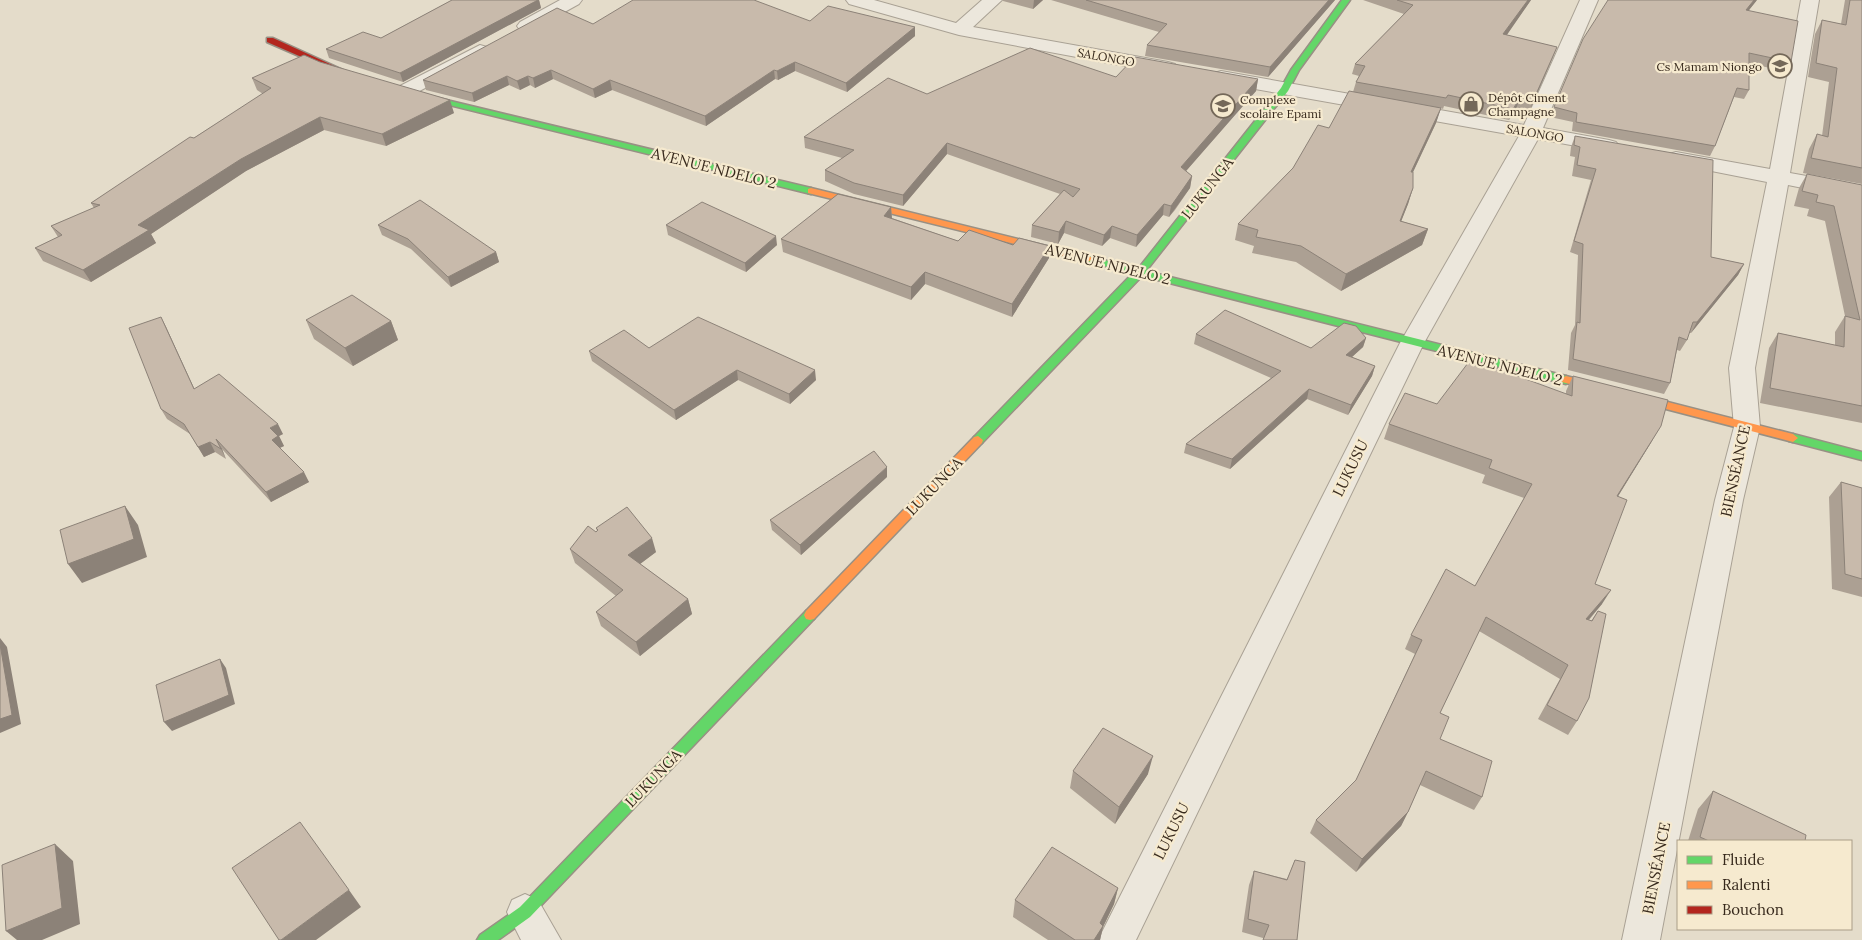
<svg xmlns="http://www.w3.org/2000/svg" width="1862" height="940" viewBox="0 0 1862 940" font-family="Lora,serif">
<rect width="100%" height="100%" fill="#e4dcca"/>
<g fill="none" stroke-linecap="round" stroke-linejoin="round">
<g stroke="#a9a194" stroke-width="2">
<path id="street" d="M560 0H582L579 4 532 30H520L517 26 520 22Z
M846 0H874L956 23 982 0H1002L973 27 1168 62 1175 64 1178 68 1175 72 1168 74 959 35 849 4Z
M1580 0H1598L1543 128 1609 140 1616 142 1619 146 1616 150 1609 152 1538 139 1424 343 1136 940H1098L1400 343 1519 136 1221 83 1214 81 1211 77 1214 73 1221 71 1524 125Z
M1801 0H1819L1790 173 1862 186V200L1788 185 1755 368 1760 427 1743 500 1660 940H1622L1715 500 1734 427 1729 368 1767 182 1676 164 1669 162 1666 158 1669 154 1676 152 1770 169Z
M480 45 487 47 489 51 487 55 412 95H398L395 91 398 87Z
M525 894 538 900 561 940H521L507 912 512 900Z"/>
</g>
<g stroke="#989084" stroke-width="3">
<path id="fast" d="M1342 0H1350L1299 70 1288 91 1146 271 1566 376 1570 378 1571 380 1570 382 1566 384 1142 276 982 443H974L973 440 974 437 1133 273 1085 261V257L1088 256 1138 269 1281 88 1291 70Z
M413 92 811 188 815 191 811 194 413 96Z
M1793 434 1862 452V460L1789 441 1788 438Z
M810 610 814 611 816 615 814 619 530 917 498 940H477L480 935 520 907 806 611Z"/>
</g>
<g stroke="#989084" stroke-width="3">
<path id="slow" d="M811 188 1091 257 1093 259 1088 262 808 193V189Z
M1566 376 1793 434 1798 438 1793 442 1562 382 1561 380 1562 378Z
M978 436 983 440 982 443 814 619 810 620 806 619 804 615 806 611 974 437Z"/>
</g>
<g stroke="#989084" stroke-width="3">
<path id="jam" d="M267 38H273L343 70 336 72 267 42Z"/>
</g>
<use href="#street" fill="#ece7dc" fill-rule="evenodd"/>
<use href="#fast" fill="#63d668" fill-rule="evenodd"/>
<use href="#slow" fill="#ff974d" fill-rule="evenodd"/>
<use href="#jam" fill="#b3261e" fill-rule="evenodd"/>
</g>
<path fill="#aca093" d="M452 0H539L541 8 403 82 329 58 326 49 381 38Z
M1003 0H1043L1033 9 1003 1Z
M1051 0H1335L1268 77 1145 56 1147 45 1159 32Z
M1363 0H1531L1506 35 1557 47 1529 112 1516 109 1509 120 1444 106 1443 109 1441 108 1436 123 1413 172V188L1408 204 1401 221 1428 229 1422 245 1341 291 1296 262 1252 253 1254 246 1235 240 1238 224 1293 168 1329 128 1353 92 1356 82 1359 76 1352 74 1355 64 1404 14Z
M1757 0 1748 11 1791 62 1786 72 1749 63V90L1744 99 1734 97 1715 146 1710 156 1572 131 1573 122 1550 117 1554 107Z
M1845 0H1862V184L1803 173 1809 149 1817 134 1822 136 1829 82 1808 77 1815 34 1822 20 1841 24Z
M810 21 915 27V36L847 92 795 71 778 80 775 79 706 126 612 90 595 98 553 79 535 88 530 85 520 90 509 85 474 102 426 90 423 80 593 24Z
M320 62 454 113 386 146 324 130 246 171 151 234 156 243 91 282 43 261 35 248 58 237 51 226 94 208 91 203 263 94 257 90 252 78Z
M1116 77 1258 79 1256 91 1186 171 1192 176 1190 188 1175 210 1169 217 1163 215 1136 247 1110 238 1102 246 1064 233 1058 244 1031 237 1032 225 1060 194 947 154 903 206 854 194 825 181V170L842 158 805 148 804 137 927 94Z
M1575 136 1711 257 1744 264 1738 275 1691 333H1689L1687 340 1680 351 1677 350 1670 383 1664 394 1568 370 1571 333 1575 325 1578 255 1570 252 1591 180 1572 176 1575 157 1570 156 1571 147Z
M1807 174 1862 185V423L1760 403 1769 348 1778 333 1835 345V332L1845 316 1825 221 1807 216 1809 209 1794 206 1799 188Z
M891 207 892 218 958 241 1049 258 1012 317 925 284 911 300 783 252 781 239Z
M378 225 496 252 499 262 451 287 411 249 382 235Z
M666 225 777 245 746 272 668 235Z
M161 317 166 327 194 389 283 434 279 436 284 446 280 448 309 482 271 502 222 449 226 459 215 452 204 457 190 434 167 419 161 409Z
M306 320 391 321 398 340 353 366 314 339Z
M1196 334 1311 348 1366 338 1363 347 1352 357 1375 366 1372 376 1348 415 1307 399 1230 469 1184 453 1186 444 1271 378 1194 344Z
M649 348 816 380 790 404 738 380 676 420 592 361 589 351Z
M1573 376 1652 441 1618 496 1595 584 1602 604 1589 620 1591 621 1598 611 1577 721 1568 735 1538 719 1560 679 1479 631 1440 713V739L1482 797 1474 810 1420 785 1408 812 1401 826 1356 872 1310 833 1316 820 1356 780 1415 654 1405 649 1411 635 1475 586 1524 498 1482 483 1485 475 1384 439 1389 424 1437 404 1566 394V391Z
M887 477 801 555 772 530 770 520Z
M1841 482 1862 488V597L1832 589 1829 497Z
M596 528 656 552 640 564 688 599 692 614 640 656 601 626 596 612 616 596 575 563 570 549 597 531Z
M1073 771 1148 774 1115 824 1070 788Z
M1713 791 1805 841H1688L1698 809Z
M1295 860 1297 940H1263V938L1242 932 1249 885 1254 871 1287 879Z
M1118 888 1114 904 1103 927 1100 940H1048L1013 917 1015 900Z"/>
<path fill="#8c8278" d="M538 0H539L541 8 403 82 400 73Z
M1034 0H1043L1033 9Z
M1329 0H1335L1268 77 1270 67Z
M1528 0H1531L1500 45 1503 34Z
M1754 0H1757L1742 19 1746 10Z
M915 27V36L847 92 846 83Z
M1557 47 1553 57 1529 112 1533 101Z
M795 62V71L778 80 777 71Z
M551 70 553 79 535 88 533 78Z
M774 70 775 79 706 126 705 116Z
M507 76 509 85 474 102 472 93Z
M528 76 530 85 520 90 517 81Z
M1258 79 1256 91 1179 179 1181 167Z
M610 80 612 90 595 98 593 89Z
M1520 98 1516 109 1509 120 1513 109Z
M450 100 454 113 386 146 382 134Z
M1441 108 1436 123 1406 187 1411 172Z
M320 117 324 130 246 171 151 234 156 243 91 282 83 270 138 225 241 159Z
M947 143V154L903 206V195Z
M1192 176 1190 188 1169 217 1171 206Z
M1413 188 1408 204 1395 237 1400 221Z
M1164 204 1163 215 1136 247 1137 235Z
M891 207 892 220 884 216Z
M1066 221 1064 233 1058 244 1059 232Z
M1112 226 1110 238 1102 246 1104 235Z
M1428 229 1422 245 1341 291 1346 274Z
M776 236 777 245 746 272 745 263Z
M1050 246 1049 258 1012 317V304Z
M496 252 499 262 451 287 448 277Z
M1744 264 1738 275 1691 333 1697 322Z
M925 272V284L911 300V287Z
M161 317 166 327 199 399 194 389Z
M391 321 398 340 353 366 345 348Z
M1366 338 1363 347 1343 365 1346 355Z
M1375 366 1372 376 1348 415 1351 405Z
M737 370 738 380 676 420 674 410Z
M815 370 816 380 790 404 789 394Z
M1309 389 1307 399 1230 469 1232 459Z
M278 424 283 434 279 436 284 446 277 449 272 440 270 428Z
M1661 426 1652 441 1609 511 1617 496Z
M216 439 222 449 226 459Z
M210 442 215 452 204 457 198 447Z
M887 467V477L801 555 800 545Z
M304 472 309 482 271 502 266 492Z
M125 506 138 525 147 557 82 583 68 564Z
M652 538 656 552 632 570 628 555Z
M1611 590 1602 604 1577 633 1586 619Z
M688 599 692 614 640 656 636 642Z
M0 638 7 647 21 724 0 733Z
M220 659 226 668 235 704 172 731 164 722Z
M1153 756 1148 774 1115 824 1119 807Z
M1408 812 1401 826 1356 872 1362 859Z
M55 844 73 861 80 924 42 940H17L6 931Z
M1118 888 1114 904 1103 927 1100 940H1094L1100 923Z
M349 890 361 907 316 940H281Z"/>
<path fill="#c8baab" stroke="#8c8278" d="M452 0H538L400 73 326 49 363 32 381 38Z
M633 0H754L810 21 828 6 915 27 846 83 795 62 777 71 774 70 705 116 610 80 593 89 551 70 533 78 528 76 517 81 507 76 472 93 423 80 557 8 593 24Z
M1086 0H1329L1270 67 1147 45 1167 24Z
M1397 0H1528L1503 34 1557 47 1533 101 1520 98 1513 109 1448 95 1446 98 1356 82 1365 66 1355 64 1413 5Z
M1608 0H1754L1746 10 1798 21 1791 62 1749 53V90L1737 88 1715 146 1576 122 1577 113 1554 107 1583 39Z
M1850 0H1862V168L1811 158 1817 134 1828 137 1837 68 1816 63 1822 20 1846 25Z
M1030 48 1116 77 1135 57 1258 79 1181 167 1192 176 1176 199 1171 206 1164 204 1137 235 1112 226 1104 235 1066 221 1059 232 1032 225 1064 190 1073 197 1080 189 947 143 903 195 854 183 825 170 854 150 804 137 888 78 927 94Z
M304 55 320 62 450 100 382 134 320 117 241 159 138 225 149 230 83 270 35 248 62 235 51 226 100 205 91 203 190 137 194 138 271 88 252 78Z
M1349 91 1441 108 1411 172H1413V188L1400 221 1428 229 1346 274 1301 246 1256 237 1258 230 1238 224 1293 168 1318 125 1329 128Z
M1575 136 1713 160 1711 257 1744 264 1697 322H1693L1687 340 1679 337 1670 383 1573 359 1577 322 1580 323 1583 244 1574 241 1596 169 1577 165 1580 147 1574 145Z
M1807 174 1862 185V406L1770 388 1778 333 1844 347 1845 316 1860 320 1834 206 1816 202 1818 195 1802 191Z
M838 194 891 207 884 216 958 241 969 230 1013 245 1019 238 1050 246 1012 304 925 272 911 287 781 239Z
M420 200 496 252 448 277 408 239 378 225Z
M702 202 776 236 745 263 666 225Z
M352 295 391 321 345 348 306 320Z
M1225 310 1311 348 1344 323 1356 326 1366 338 1346 355 1375 366 1351 405 1309 389 1232 459 1186 444 1281 371 1196 334Z
M161 317 194 389 219 374 278 424 270 428 278 436 272 440 304 472 266 492 216 439 221 449 210 442 198 447 184 424 161 409 129 328Z
M698 317 815 370 789 394 737 370 674 410 589 351 624 330 649 348Z
M1471 359 1572 396 1573 376 1668 400 1661 426 1617 496 1627 500 1595 584 1611 590 1586 619 1592 621 1598 611 1606 614 1589 698 1577 721 1547 705 1568 665 1486 617 1440 713 1449 717 1440 739 1492 761 1482 797 1426 771 1408 812 1362 859 1316 820 1356 780 1422 640 1411 635 1446 569 1475 586 1532 484 1489 468 1492 460 1389 424 1405 393 1437 404Z
M874 451 887 467 800 545 770 520Z
M1841 482 1862 488V579L1845 574Z
M125 506 134 539 68 564 60 530Z
M627 507 652 538 628 555 688 599 636 642 596 612 623 590 570 549 588 526 596 532 598 530 596 528Z
M0 644 12 715 0 719Z
M220 659 229 695 164 722 156 685Z
M1103 728 1153 756 1119 807 1073 771Z
M1713 791 1806 835 1805 841H1709L1700 837Z
M300 822 349 890 281 940H279L232 868Z
M55 844 62 908 6 931 2 865Z
M1052 847 1118 888 1100 923 1103 926 1094 940H1075L1015 900Z
M1295 860 1305 862 1297 940H1263L1269 925 1248 919 1254 871 1287 880Z"/>
<defs>
<g id="school-ring" transform="scale(1.25)"><circle r="9.5" fill="#f6eacf" stroke="#746859" stroke-width="1.5"/><path d="M0-5L7-2L0 1L-7-2ZM-4 1L0 2.5L4 1V4Q0 6-4 4Z" fill="#746859"/></g>
<g id="shop-ring" transform="scale(1.25)"><circle r="9.5" fill="#f6eacf" stroke="#746859" stroke-width="1.5"/><path d="M-5-2.5h2.3a2.7 3.5 0 0 1 5.4 0H5L5.5 6h-11ZM-1.5-2.5h3a1.5 2.3 0 0 0-3 0Z" fill="#746859"/></g>
</defs>
<g fill-rule="evenodd">
<use href="#school-ring" x="1780" y="66"/>
<use href="#shop-ring" x="1471" y="104"/>
<use href="#school-ring" x="1223" y="106"/>
</g>
<g text-anchor="middle" dominant-baseline="central" stroke-width="4.5" stroke-linejoin="round" paint-order="stroke">
<g font-size="12" fill="#37291c" stroke="#f6eacf">
<text transform="translate(1106 57) rotate(10)">SALONGO</text>
<text transform="translate(1535 133) rotate(10)">SALONGO</text>
</g>
<g font-size="12" fill="#37291c" stroke="#f6eacf" text-anchor="start">
<text x="1762" y="66" text-anchor="end">Cs Mamam Niongo</text>
<text x="1488" y="97">Dépôt Ciment<tspan x="1488" dy="14">Champagne</tspan></text>
<text x="1240" y="99">Complexe<tspan x="1240" dy="14">scolaire Epami</tspan></text>
</g>
<g font-size="15" fill="#37291c" stroke="#f6eacf">
<text transform="translate(714 168) rotate(14)">AVENUE NDELO 2</text>
<text transform="translate(1207 188) rotate(-52)">LUKUNGA</text>
<text transform="translate(1108 264) rotate(14)">AVENUE NDELO 2</text>
<text transform="translate(1500 365) rotate(14)">AVENUE NDELO 2</text>
<text transform="translate(1350 468) rotate(-64)">LUKUSU</text>
<text transform="translate(1735 471) rotate(-78)">BIENSÉANCE</text>
<text transform="translate(934 486) rotate(-46)">LUKUNGA</text>
<text transform="translate(653 778) rotate(-46)">LUKUNGA</text>
<text transform="translate(1171 831) rotate(-64)">LUKUSU</text>
<text transform="translate(1656 868) rotate(-79)">BIENSÉANCE</text>
</g>
</g>
<rect x="1677" y="840" width="175" height="90" fill="#f6eacf" stroke="#aa9d87"/>
<rect x="1687" y="856" width="25" height="8" fill="#63d668" stroke="#aa9d87"/>
<text x="1722" y="865" font-size="15" fill="#37291c">Fluide</text>
<rect x="1687" y="881" width="25" height="8" fill="#ff974d" stroke="#aa9d87"/>
<text x="1722" y="890" font-size="15" fill="#37291c">Ralenti</text>
<rect x="1687" y="906" width="25" height="8" fill="#b3261e" stroke="#aa9d87"/>
<text x="1722" y="915" font-size="15" fill="#37291c">Bouchon</text>
</svg>
